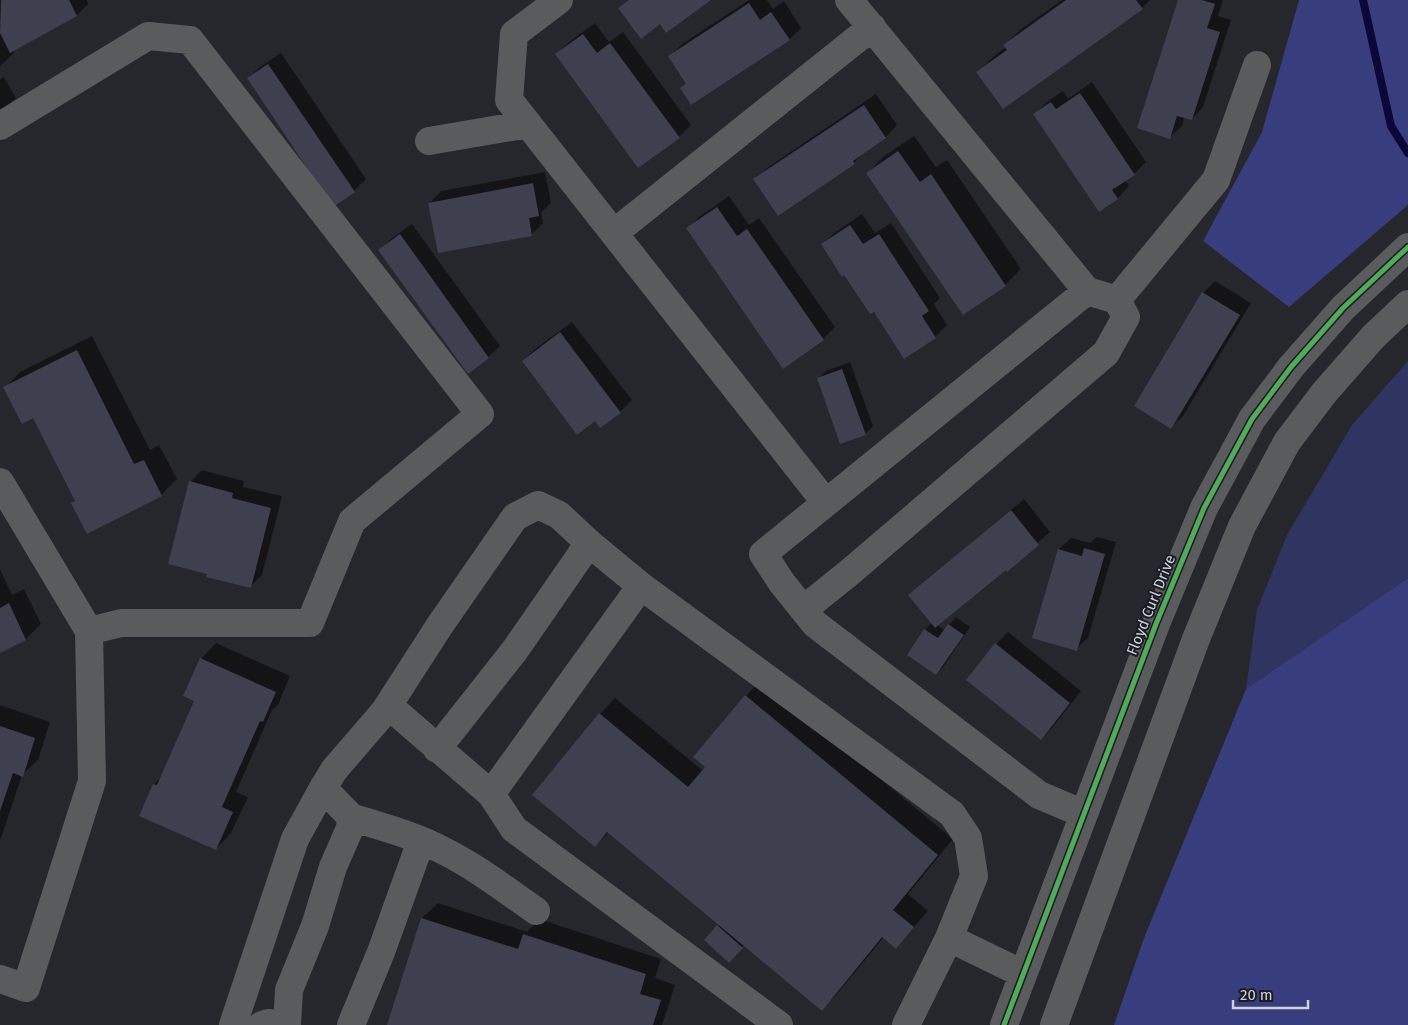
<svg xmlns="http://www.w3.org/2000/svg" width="1408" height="1025" viewBox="0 0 1408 1025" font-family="'Fira Sans',sans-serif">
<rect width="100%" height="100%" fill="#26272c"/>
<path fill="#303461" d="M1408 361V578L1246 689 1257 610 1287 535 1352 425Z"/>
<path fill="#373d7d" d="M1299 0H1408V205L1289 307 1203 241 1262 132Z
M1408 578V1025H1114L1144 938 1246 689Z"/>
<path fill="#0007" d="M0 0H87L88 4 77 15 12 50 14 53 0 66Z
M749 0H767L773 9 784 1 801 28 789 40 687 83 670 56 682 44Z
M1062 0H1150L1142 8 978 72 994 56 1006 47 1005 45 1020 30Z
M1179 0H1223L1218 16 1231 20 1203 107 1192 119 1184 117 1182 126 1170 137Z
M595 23 609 42 623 32 691 125 679 137 557 54 569 42Z
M281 53 366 179 354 191 248 78 260 67Z
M4 77 16 98 0 112V79Z
M1092 82 1146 162 1134 174 1125 180 1129 186 1118 198 1100 210 1035 114 1047 102 1063 91 1068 99Z
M876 94 897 125 886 137 865 151 854 163 755 180 767 168Z
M914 136 936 167 947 160 1021 269 1005 285 963 313 868 173 883 157Z
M545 172 551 203 541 212 543 223 531 235 430 203 441 191Z
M729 196 749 225 759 218 835 327 823 339 783 367 687 229 699 217Z
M862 214 875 233 891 223 940 298 934 304 947 325 935 337 905 357 874 310 822 245 834 233Z
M412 224 500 346 488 357 380 250 392 238Z
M1215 281 1251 303 1183 416 1171 427 1135 405 1203 293Z
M572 322 632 400 620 412 596 420 523 361 535 349Z
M92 336 150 450 159 445 177 479 161 495 73 503 75 500 34 417 5 388 20 372Z
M850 362 873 426 865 434 818 379 826 371Z
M202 470 244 481 243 487 282 496 262 575 250 587 190 482Z
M1024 499 1050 532 1007 570 1006 568 937 625 945 630 956 617 970 627 944 666 936 674 908 655 925 630 932 623 910 595 922 584Z
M1097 537 1116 542 1088 638 1076 649 1059 549 1071 538 1090 543Z
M0 569 12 595 24 589 41 624 26 639 0 652Z
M1008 632 1081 691 1053 727 1041 739 968 680 996 644Z
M216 643 290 676 278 705 272 710 236 792 248 797 231 833 216 849 141 815 154 784 162 777 196 700 201 659Z
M761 680 953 839 908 894 928 911 896 947 884 937 837 994 822 1009 744 945 729 961 705 940 720 924 609 832 595 846 600 714 615 698 703 771 746 696Z
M0 705 50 722 38 760 22 775 0 841Z
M438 903 527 932 539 919 661 959 655 978 675 985 662 1025H388L422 918Z"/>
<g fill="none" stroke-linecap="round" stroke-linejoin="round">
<path stroke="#0d0638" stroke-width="8" d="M1363 0 1391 126 1408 153"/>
</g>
<path fill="#3e3f4f" d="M1 0H69L77 16 10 53 0 33Z
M629 0H711L666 33 660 24 641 39 618 8Z
M1066 0H1136L1143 9 1003 109 976 72 1007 50 1003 45Z
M1178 0H1202L1215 4 1207 28 1220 32 1192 120 1177 116 1170 139 1137 128Z
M749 3 760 20 771 12 790 40 691 105 680 88 686 84 668 56Z
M583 34 597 53 610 43 680 138 638 168 555 54Z
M268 64 355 192 333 207 247 78Z
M1080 93 1135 175 1112 190 1118 199 1099 212 1033 114 1051 102 1056 109Z
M864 105 886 138 853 161 855 164 778 216 753 179Z
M898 151 920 182 931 174 1006 286 963 315 866 173Z
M533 183 539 216 529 218 532 236 438 253 428 203Z
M717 207 737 236 747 229 824 340 783 369 686 228Z
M850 225 863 244 879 234 929 311 922 316 936 338 904 359 874 312 870 314 844 275 842 277 821 244Z
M400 234 489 358 468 374 378 250Z
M1202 292 1240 315 1171 429 1134 406Z
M560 332 621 413 600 428 595 421 577 435 522 361Z
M77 350 134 464 144 460 162 496 87 534 71 503 75 501 33 418 22 424 3 387Z
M842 369 866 435 840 444 817 378Z
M189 481 233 493 232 498 271 508 251 588 206 577 207 574 168 564Z
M1011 510 1039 545 1007 572 1006 570 935 628 908 595Z
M1084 548 1105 554 1077 651 1032 638 1058 549 1082 556Z
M9 603 26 640 0 653V608Z
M948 624 964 635 936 675 907 655 924 629 938 638Z
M995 643 1070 703 1041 740 966 680Z
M200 658 276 692 263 722 260 721 222 807 233 812 216 850 139 816 153 784 157 785 194 701 183 696Z
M745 695 938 855 893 910 914 927 896 949 882 937 822 1011 607 832 595 847 532 795 599 713 688 787 705 767 693 757Z
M0 726 35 738 23 777 13 773 0 811Z
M421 918 518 949 523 934 646 974 640 994 661 1000 653 1025H387Z
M717 925 743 948 729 963 704 940Z"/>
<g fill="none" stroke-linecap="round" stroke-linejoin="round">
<path stroke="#5a5b5d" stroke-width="28" d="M559 0 514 34 509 100 826 503
M849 0 1087 291 763 554 782 583 815 624 1039 795 1084 814
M0 126 148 36 190 40 480 414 352 521 310 623H121L89 631 92 781 26 988 0 979
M429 141 528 124
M614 233 872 27
M1117 300 1216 180 1257 65
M0 482 89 631
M804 609 850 572 1106 353 1126 317 1117 300 1087 291
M389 706 491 794
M437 749 515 650 589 543
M351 817C382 827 414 835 442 850 475 866 506 890 536 911
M949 938 1023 974
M233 1025 295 839 323 788 334 770 384 712 440 625 515 517 538 505 559 515 589 543 641 586
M262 1025 268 1023 285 1025
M287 1025 289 990 315 926 333 867 350 828 351 817 323 788
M351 1025 381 952 421 841
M779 1025 514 829 491 794 641 586 952 814 968 838 974 876 949 938 906 1025
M1004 1025 1156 624 1204 508 1252 419 1291 367 1343 308 1408 247
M1054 1025 1196 639 1242 526 1287 442 1324 393 1373 337 1408 304"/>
<g stroke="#191b25" stroke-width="8">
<path id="cycleway" d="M1004 1025 1156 624 1204 508 1252 419 1291 367 1343 308 1408 247"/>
</g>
<use href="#cycleway" stroke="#51ab58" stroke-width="5"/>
</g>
<g text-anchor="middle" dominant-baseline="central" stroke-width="4" stroke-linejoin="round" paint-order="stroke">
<g font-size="15" fill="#d0d1d8" stroke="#191b25">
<text transform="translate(1151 605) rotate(-68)">Floyd Curl Drive</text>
</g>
</g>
<path d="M1233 1000v8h75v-8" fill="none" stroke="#d0d1d8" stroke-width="2.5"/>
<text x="1240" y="1000" font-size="15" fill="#d0d1d8" stroke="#191b25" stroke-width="4" paint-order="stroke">20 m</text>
</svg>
